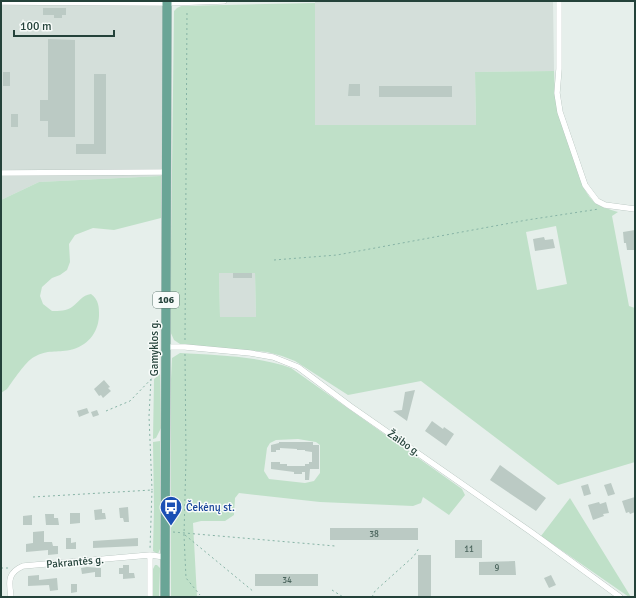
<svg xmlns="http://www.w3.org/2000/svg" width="636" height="598" viewBox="0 0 636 598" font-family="Signika,sans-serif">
<rect width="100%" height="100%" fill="#e6efeb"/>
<path fill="#d4dfda" d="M1 1H162L161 176 39 182 1 200Z
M315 1H553L554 71 475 72 476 125H314Z
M219 273H255L256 317H220Z"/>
<path fill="#bfe0c8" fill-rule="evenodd" d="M315 3V125H476L475 72 554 71 555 94 558 113 584 188C594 206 599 206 618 212L612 216 629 306 635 308V462L558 485 421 381 348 395 295 361 282 356 267 352 180 344 174 340 170 331 174 11 177 8 181 6ZM556 226 567 284 537 290 526 232ZM219 273H255L256 317H220Z
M161 176V218L114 230 93 228 75 235 69 244 70 262 67 270 60 275 52 278 42 287 40 296 43 304 52 311C59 311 67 311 72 307 79 302 82 295 91 294 99 300 99 307 99 316 98 334 87 346 70 350 56 353 48 349 34 357 25 362 13 381 7 389L1 393V200L39 182Z
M180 353C216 355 257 356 291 368L462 489 465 495 449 515 423 497 421 503 413 506 320 502 239 493 235 498 234 515 225 521H201L193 523 197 597H171V379L172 358ZM298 439 316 442 320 445V473L314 481 305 483 269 479 264 471 267 448 270 443 276 440Z
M160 374 161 428 156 438 153 439 154 379Z
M160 441V549L158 554 153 551 154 508 153 442Z
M570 498 631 597H629L541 536Z
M155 565H157L160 568 159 597H151L152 571Z"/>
<path fill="#bbcac4" d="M43 8H66V15H62V18H54V15H43Z
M48 39 75 40V137H48V121H40V100H48Z
M3 72H10V86H3Z
M94 74H106V154H76V144H94Z
M349 84H360V96H348Z
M379 86H452V97H379Z
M11 114H18V127H11Z
M635 230V250H627L626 243H624L623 232Z
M544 237 545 240 553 239 555 248 535 251 533 239Z
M233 273H252V278H233Z
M104 380 110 387 108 388 111 391 103 398 101 395 99 396 94 389Z
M415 390 407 421 393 411 402 410 405 392Z
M87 408 89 413 79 417 77 411Z
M97 410 99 415 93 417 91 412Z
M432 421 443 429 444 427 454 434 446 446 425 431Z
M279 442H313V445H319V469H310L309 480H305V472H302V474H294V472L271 469V462H280V464H287V466H305V464H309V462H312V452L305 451V450H297V449L280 448V450H276V452H271V445L279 443Z
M500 465 546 498 536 511 490 480Z
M611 483 615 494 608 496 604 485Z
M588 484 591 494 584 496 581 486Z
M635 497V512L630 514 629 512 626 513 622 501Z
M599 502 600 504 606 502 609 513 603 514 604 516 593 520 588 505Z
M128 507 129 522H124L123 518H120L119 508Z
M102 509V513H105L106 519 95 520 94 510Z
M70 513H80V523L70 524Z
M45 514H54V518H58L59 525H46Z
M32 515V525H23V516Z
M330 528H418V540H330Z
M44 531V542H52L53 546H58V554L48 555V550L26 552V544L33 543V532Z
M66 538H71V543L76 542V549H66Z
M138 538V546L93 548V541Z
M455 540H482V558H455Z
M418 555H431V597H418Z
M515 561 516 575H479V562Z
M123 565H129V573H134L135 578 123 579V574H119V568H123Z
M87 567 101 568V577H95V572L82 574 81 568Z
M255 574H318V586H255Z
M39 575V580L57 578 58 590 50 591 49 585 28 586V576Z
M551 575 556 585 549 588 544 578Z
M71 584H77V592L71 593Z"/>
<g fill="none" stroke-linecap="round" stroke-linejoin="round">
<g stroke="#a8b8b2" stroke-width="6">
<path id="street" d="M559 1V69L557 93 560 112 585 185 597 201 605 205 635 209
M1 2 167 3 224 1
M1 173 167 172
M166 347H185L250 353 273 357 298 367 350 406 531 532 620 597
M11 597C9 582 7 573 23 566L150 555 165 557
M150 597V555"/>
</g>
<g stroke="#c2cac8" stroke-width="10">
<path id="primary" d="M165 597 167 1"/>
</g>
<path stroke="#86b3a5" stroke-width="1" stroke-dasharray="2 3" stroke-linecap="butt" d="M274 260 337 255 527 220 599 209
M185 340 187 10
M185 354 186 458 184 535 186 578 200 595
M151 379 149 416 152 490
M106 411 130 401 158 372
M33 497 152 490 150 549
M173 532 335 546
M185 535 254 592
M1 568H8
M332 590 343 597
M372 597 375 591 414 556 419 548"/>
<use href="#street" stroke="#fff" stroke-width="5.5"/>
<use href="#primary" stroke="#6aa596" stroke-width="9"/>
</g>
<defs>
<g id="bus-pin" transform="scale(1.15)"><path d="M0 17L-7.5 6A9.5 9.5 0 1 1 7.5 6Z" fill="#1a4fb4" stroke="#f7fbf9"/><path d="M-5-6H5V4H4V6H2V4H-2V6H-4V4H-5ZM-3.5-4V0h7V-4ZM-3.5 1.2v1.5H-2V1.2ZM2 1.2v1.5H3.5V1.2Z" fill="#fff"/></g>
</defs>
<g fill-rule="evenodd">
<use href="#bus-pin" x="171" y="507"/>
</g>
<g text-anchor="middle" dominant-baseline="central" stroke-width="3" stroke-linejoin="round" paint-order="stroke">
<g font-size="9" fill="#4a645c">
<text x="374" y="534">38</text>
<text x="469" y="549">11</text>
<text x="497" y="568">9</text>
<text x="287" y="580">34</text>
</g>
<rect fill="#f7fbf9" stroke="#637a73" stroke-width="1" x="153" y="292" width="26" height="16" rx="3"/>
<g font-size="10" font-weight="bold" fill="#24423a">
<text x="166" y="300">106</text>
</g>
<g font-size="11" fill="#24423a" stroke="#f7fbf9">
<text transform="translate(154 348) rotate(-90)">Gamyklos g.</text>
<text transform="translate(404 443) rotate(35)">Žaibo g.</text>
<text transform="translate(75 562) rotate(-5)">Pakrantės g.</text>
</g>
<g font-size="11" fill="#164399" stroke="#f7fbf9" text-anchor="start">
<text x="186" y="507">Čekėnų st.</text>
</g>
</g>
<rect width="636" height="598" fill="none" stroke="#24423a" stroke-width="4"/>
<path d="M14 30v6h100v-6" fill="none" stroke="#24423a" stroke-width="2"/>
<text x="20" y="30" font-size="12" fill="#24423a" stroke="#f7fbf9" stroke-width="3" paint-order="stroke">100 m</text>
</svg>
